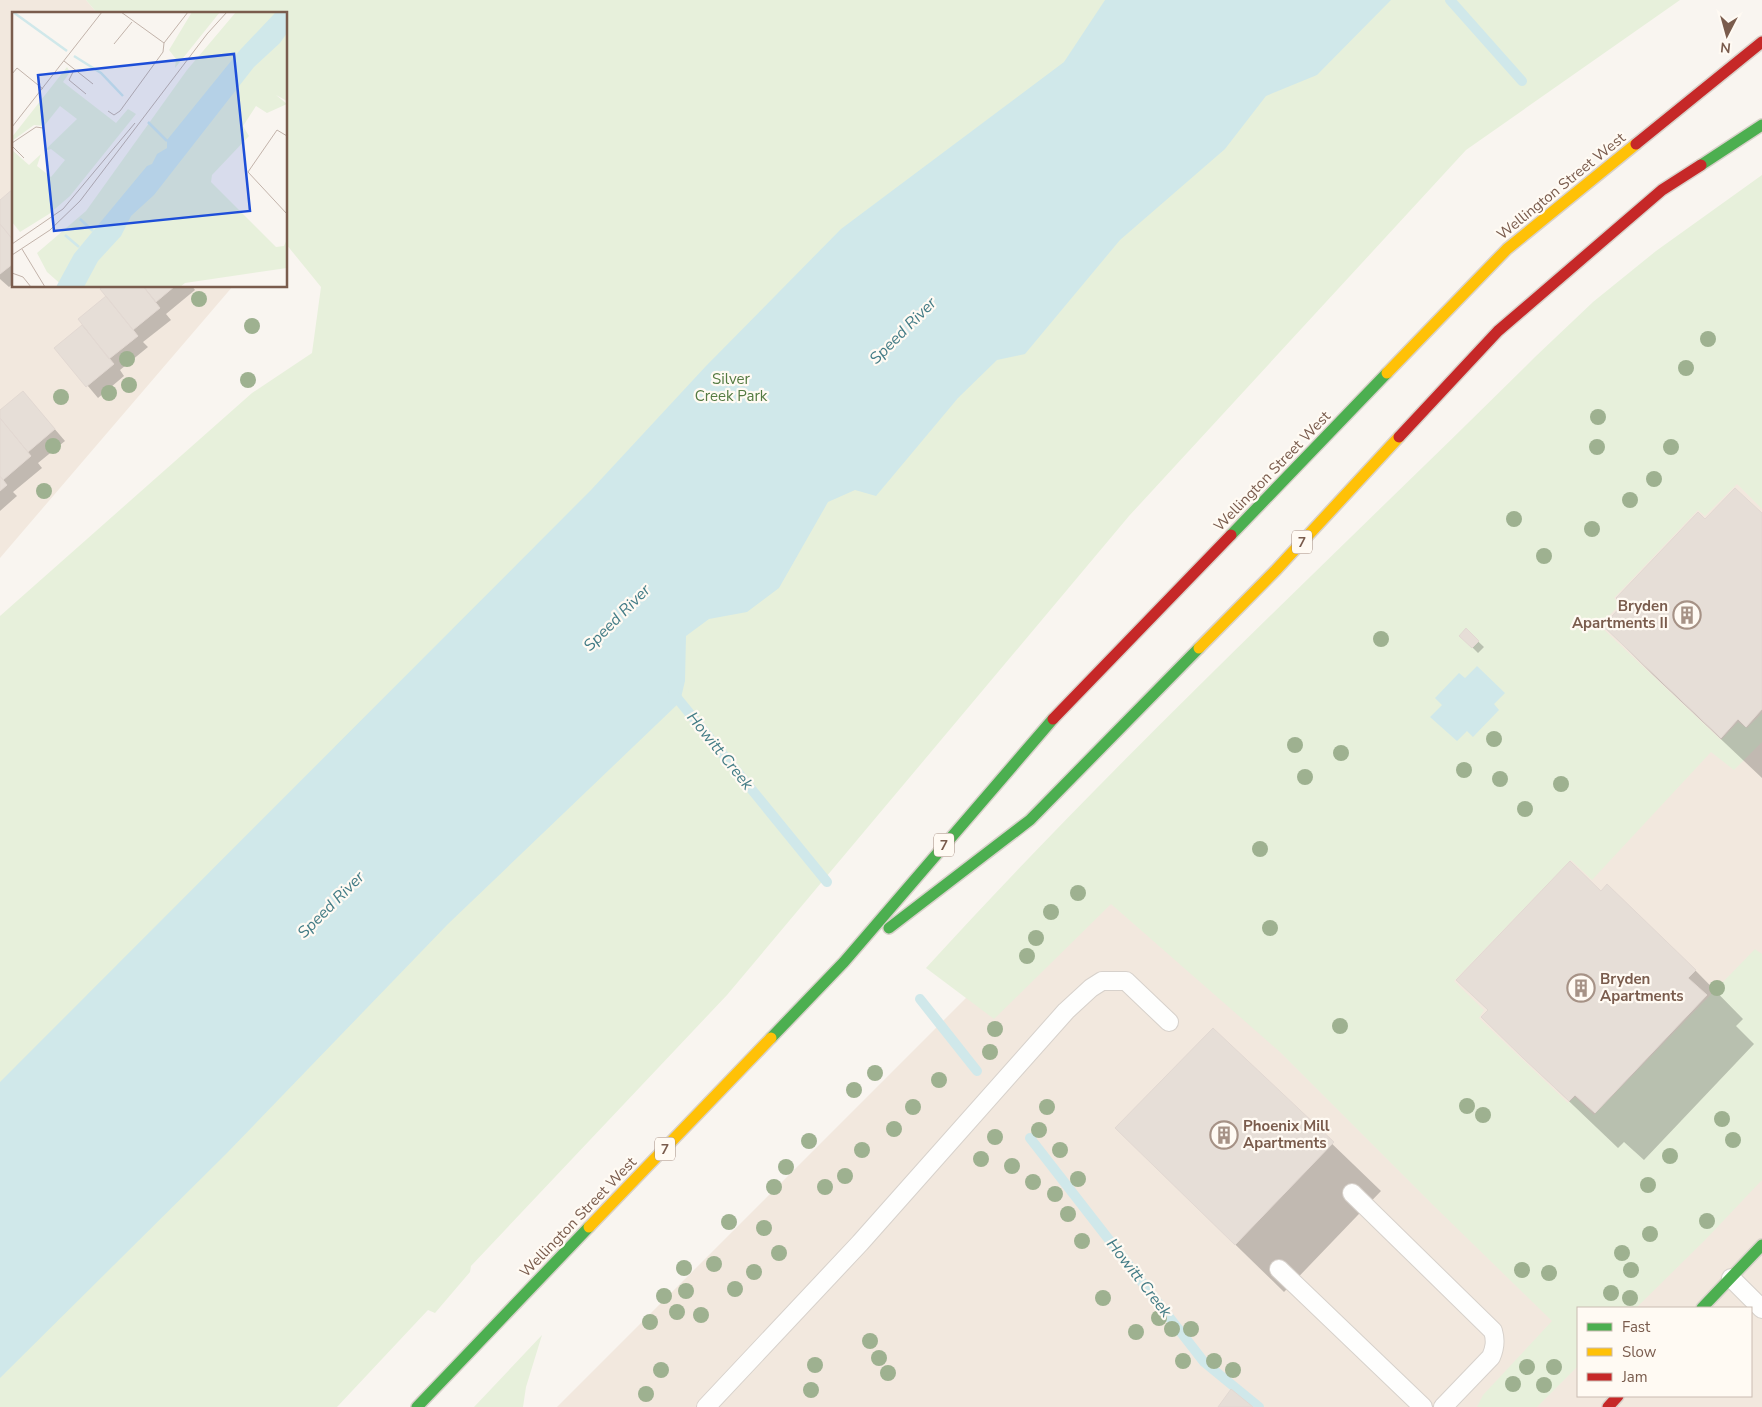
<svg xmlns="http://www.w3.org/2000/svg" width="1762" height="1407" viewBox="0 0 1762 1407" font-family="'Nunito Sans',sans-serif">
<rect width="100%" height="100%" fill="#f9f5f0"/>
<path fill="#f2e8de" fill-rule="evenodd" d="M0 0H86L98 14H14V286H233L0 558Z
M1762 400V1407H557L1090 874ZM1578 1308H1751V1396H1578Z"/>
<path fill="#e7f0db" d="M86 0H1680L1466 150 1129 516 727 995 471 1266 470 1272 435 1313 428 1310 337 1407H0V616L252 393 312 353 321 287 286 244V14H98Z
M1762 175V509L1737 484 1705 516 1698 510 1614 598 1620 604 1600 626 1721 740 1738 722 1747 728 1762 713V742L1734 770 1711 752 1592 880 1571 860 1454 981 1484 1010 1479 1018 1568 1103 1575 1097 1594 1115 1755 949 1762 954V1180L1705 1240 1636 1308H1578V1366L1537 1407H1477L1483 1395 1552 1321 1432 1204 1280 1052 1111 904 994 1019 926 968C1120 755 1331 559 1535 357L1593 302 1656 251Z
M542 1335 526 1387 523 1407H474Z"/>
<path fill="#d0e8ea" d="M1105 0H1391L1317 75 1266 96 1225 149 1120 240 1025 354 997 360 958 398 876 496 855 490 828 502 779 588 747 612 709 619 686 636 685 681 680 702 448 924 226 1154 0 1378V1082L591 490 706 366 841 229 1064 62Z
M1477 666 1505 693 1494 704 1499 710 1473 737 1467 731 1457 741 1430 717 1442 705 1435 698 1459 673 1465 678Z"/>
<path fill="#0003" d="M14 190V283L9 287 0 279V201Z
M106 286H192L195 290 166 314 171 320 143 342 148 347 120 370 124 376 98 398 56 348 84 326 108 296Z
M23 392 65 441 38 463 42 468 13 492 17 496 0 511V411Z
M1762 515V778L1652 674 1604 626 1705 521Z
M1466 630 1484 647 1478 653 1461 636Z
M1601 893 1695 970 1743 1019 1736 1026 1754 1044 1644 1160 1624 1142 1618 1148 1531 1065 1489 1011 1458 980Z
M1213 1029 1381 1191 1284 1292 1165 1176Z"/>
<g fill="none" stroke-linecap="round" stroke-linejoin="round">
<path stroke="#d0e8ea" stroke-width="10" d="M1450 0 1522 81
M673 693 827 882
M920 999 977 1071
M1030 1138 1204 1362 1259 1407"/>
</g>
<path fill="#e6ded7" stroke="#e2d8d2" d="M14 188V241L0 224V200Z
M0 224 14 241V263L0 274Z
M104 286H143L160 308 133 330 100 289Z
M143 286H175L156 302Z
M106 296 138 336 109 359 78 319Z
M82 325 114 364 86 387 54 348Z
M23 391 55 429 28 452 0 418V410Z
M0 418 31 456 3 480 0 476Z
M0 476 7 485 0 491Z
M1735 488 1762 513V709L1746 727 1738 719 1721 738 1603 626 1623 604 1616 598 1698 512 1705 519Z
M1466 628 1479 641 1472 648 1459 636Z
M1570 861 1601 891 1607 884 1696 970 1688 978 1707 995 1595 1113 1575 1095 1569 1101 1523 1058 1481 1017 1488 1010 1456 980Z
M1213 1028 1334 1142 1235 1245 1115 1128Z
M1231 1389 1253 1407H1218Z"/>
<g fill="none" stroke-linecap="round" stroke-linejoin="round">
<g stroke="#d7d1cb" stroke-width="20">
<path id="lane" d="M1352 1193 1493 1331C1496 1341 1495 1348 1491 1357L1443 1407
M1279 1269 1423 1407
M1731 1278 1762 1309
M706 1407 860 1243 1066 1011 1091 988 1102 981H1126L1169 1022"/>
</g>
<g stroke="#d9d2cb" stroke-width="14">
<path id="fast" d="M1701 165 1762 125
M1231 535 1387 373
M889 928 1030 820 1199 648
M771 1038 844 962 1053 719
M1702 1308 1762 1245
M417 1407 589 1227"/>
</g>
<g stroke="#d9d2cb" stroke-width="14">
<path id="slow" d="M1387 373 1507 249 1636 144
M1199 648 1276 570 1399 437
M589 1227 771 1038"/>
</g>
<g stroke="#d9d2cb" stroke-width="14">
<path id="jam" d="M1636 144 1762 42
M1399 437 1498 331 1662 190 1701 165
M1053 719 1231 535
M1608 1407 1618 1396"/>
</g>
<use href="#lane" stroke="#fefefd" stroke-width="18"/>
<use href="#fast" stroke="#4caf50" stroke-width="11"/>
<use href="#slow" stroke="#ffc107" stroke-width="11"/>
<use href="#jam" stroke="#c62828" stroke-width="11"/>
</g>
<g fill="#9eb190">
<circle cx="199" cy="299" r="8"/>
<circle cx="252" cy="326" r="8"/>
<circle cx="1708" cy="339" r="8"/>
<circle cx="127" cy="359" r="8"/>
<circle cx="1686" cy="368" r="8"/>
<circle cx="248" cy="380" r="8"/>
<circle cx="129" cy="385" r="8"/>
<circle cx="109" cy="393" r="8"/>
<circle cx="61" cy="397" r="8"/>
<circle cx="1598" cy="417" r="8"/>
<circle cx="53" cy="446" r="8"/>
<circle cx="1597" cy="447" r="8"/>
<circle cx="1671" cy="447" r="8"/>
<circle cx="1654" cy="479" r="8"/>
<circle cx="44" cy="491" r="8"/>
<circle cx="1630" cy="500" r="8"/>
<circle cx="1514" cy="519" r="8"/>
<circle cx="1592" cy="529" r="8"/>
<circle cx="1544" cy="556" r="8"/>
<circle cx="1381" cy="639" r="8"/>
<circle cx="1494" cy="739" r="8"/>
<circle cx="1295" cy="745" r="8"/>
<circle cx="1341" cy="753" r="8"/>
<circle cx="1464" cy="770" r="8"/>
<circle cx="1305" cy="777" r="8"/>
<circle cx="1500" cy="779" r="8"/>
<circle cx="1561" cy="784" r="8"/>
<circle cx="1525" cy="809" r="8"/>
<circle cx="1260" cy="849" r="8"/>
<circle cx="1078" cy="893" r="8"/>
<circle cx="1051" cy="912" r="8"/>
<circle cx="1270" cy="928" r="8"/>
<circle cx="1036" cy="938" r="8"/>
<circle cx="1027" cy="956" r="8"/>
<circle cx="1717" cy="988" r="8"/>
<circle cx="1340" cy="1026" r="8"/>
<circle cx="995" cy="1029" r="8"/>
<circle cx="990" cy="1052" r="8"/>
<circle cx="875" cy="1073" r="8"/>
<circle cx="939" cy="1080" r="8"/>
<circle cx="854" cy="1090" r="8"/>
<circle cx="1467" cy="1106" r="8"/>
<circle cx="913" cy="1107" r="8"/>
<circle cx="1047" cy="1107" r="8"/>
<circle cx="1483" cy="1115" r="8"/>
<circle cx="1722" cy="1119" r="8"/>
<circle cx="894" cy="1129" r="8"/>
<circle cx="1039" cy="1130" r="8"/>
<circle cx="995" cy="1137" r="8"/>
<circle cx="1733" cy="1140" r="8"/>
<circle cx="809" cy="1141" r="8"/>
<circle cx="862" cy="1150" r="8"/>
<circle cx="1060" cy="1150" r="8"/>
<circle cx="1670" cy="1156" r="8"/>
<circle cx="981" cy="1159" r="8"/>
<circle cx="1012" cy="1166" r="8"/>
<circle cx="786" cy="1167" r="8"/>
<circle cx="845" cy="1176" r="8"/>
<circle cx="1078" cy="1179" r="8"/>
<circle cx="1033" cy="1182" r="8"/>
<circle cx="1648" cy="1185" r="8"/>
<circle cx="774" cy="1187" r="8"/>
<circle cx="825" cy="1187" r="8"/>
<circle cx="1055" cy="1194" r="8"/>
<circle cx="1068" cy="1214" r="8"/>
<circle cx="1707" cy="1221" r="8"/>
<circle cx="729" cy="1222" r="8"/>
<circle cx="764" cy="1228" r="8"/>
<circle cx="1650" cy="1234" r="8"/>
<circle cx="1082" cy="1241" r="8"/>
<circle cx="779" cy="1253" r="8"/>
<circle cx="1622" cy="1253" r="8"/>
<circle cx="714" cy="1264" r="8"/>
<circle cx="684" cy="1268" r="8"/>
<circle cx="1522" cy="1270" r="8"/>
<circle cx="1631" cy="1270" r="8"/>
<circle cx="754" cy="1272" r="8"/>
<circle cx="1549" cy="1273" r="8"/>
<circle cx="735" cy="1289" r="8"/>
<circle cx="686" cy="1291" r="8"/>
<circle cx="1611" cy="1293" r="8"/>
<circle cx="664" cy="1296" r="8"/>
<circle cx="1103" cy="1298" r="8"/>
<circle cx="1630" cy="1298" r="8"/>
<circle cx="677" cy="1312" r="8"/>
<circle cx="701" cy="1315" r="8"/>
<circle cx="1159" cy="1318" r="8"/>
<circle cx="650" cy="1322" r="8"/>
<circle cx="1172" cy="1329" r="8"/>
<circle cx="1191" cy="1329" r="8"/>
<circle cx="1136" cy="1332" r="8"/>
<circle cx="870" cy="1341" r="8"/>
<circle cx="879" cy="1358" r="8"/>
<circle cx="1183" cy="1361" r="8"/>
<circle cx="1214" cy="1361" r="8"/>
<circle cx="815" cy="1365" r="8"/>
<circle cx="1527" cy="1367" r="8"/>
<circle cx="1554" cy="1367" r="8"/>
<circle cx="661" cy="1370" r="8"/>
<circle cx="1233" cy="1370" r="8"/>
<circle cx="888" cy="1373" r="8"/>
<circle cx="1513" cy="1384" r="8"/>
<circle cx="1544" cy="1385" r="8"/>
<circle cx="811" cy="1390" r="8"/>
<circle cx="646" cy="1394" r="8"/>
</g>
<defs>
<g id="building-ring" transform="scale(1.4375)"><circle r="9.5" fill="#fffaf3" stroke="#a69286" stroke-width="1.5"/><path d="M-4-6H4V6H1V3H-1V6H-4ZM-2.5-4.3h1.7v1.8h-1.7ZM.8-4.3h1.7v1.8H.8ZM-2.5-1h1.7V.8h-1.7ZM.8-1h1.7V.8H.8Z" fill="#a69286"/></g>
</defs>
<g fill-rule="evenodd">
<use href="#building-ring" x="1687" y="615"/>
<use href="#building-ring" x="1581" y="988"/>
<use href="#building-ring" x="1224" y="1135"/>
</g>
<g text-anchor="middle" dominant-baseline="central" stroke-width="4.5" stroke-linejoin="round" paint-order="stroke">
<g fill="#fffaf3" stroke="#a28b7f" stroke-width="1">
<rect x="1292" y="530.5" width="20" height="23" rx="4"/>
<rect x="934" y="833.5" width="20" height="23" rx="4"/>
<rect x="655" y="1137.5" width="20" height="23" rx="4"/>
</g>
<g font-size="14" font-weight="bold" fill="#7a5c4d">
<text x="1302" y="542">7</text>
<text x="944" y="845">7</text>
<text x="665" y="1149">7</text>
</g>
<g font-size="15" fill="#7a5c4d" stroke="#fffaf3">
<text transform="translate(1561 186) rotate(-39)">Wellington Street West</text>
<text transform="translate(1272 471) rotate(-46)">Wellington Street West</text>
<text transform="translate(578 1217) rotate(-46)">Wellington Street West</text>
</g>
<g font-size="15" fill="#537a41" stroke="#fffaf3">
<text x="731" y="379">Silver<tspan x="731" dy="17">Creek Park</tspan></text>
</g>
<g font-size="15" font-weight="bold" fill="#7a5c4d" stroke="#fffaf3" text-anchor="start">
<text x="1668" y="606" text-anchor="end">Bryden<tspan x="1668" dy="17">Apartments II</tspan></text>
<text x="1600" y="979">Bryden<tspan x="1600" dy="17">Apartments</tspan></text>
<text x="1243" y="1126">Phoenix Mill<tspan x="1243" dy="17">Apartments</tspan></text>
</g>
<g font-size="16" font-style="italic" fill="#437c86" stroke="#fffaf3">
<text transform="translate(903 331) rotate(-45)">Speed River</text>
<text transform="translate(617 618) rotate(-45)">Speed River</text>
<text transform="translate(720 751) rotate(51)">Howitt Creek</text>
<text transform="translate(331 905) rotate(-45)">Speed River</text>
<text transform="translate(1139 1278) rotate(52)">Howitt Creek</text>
</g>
</g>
<g transform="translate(12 12)">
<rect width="275" height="275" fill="#f9f5f0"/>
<path d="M180 0H208L163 56 164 47 157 38ZM224 0H275V89L264 83 275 92 255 101 244 94 231 114 237 124 200 163 199 170 264 235 272 234 275 227V256L173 271 168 275H52L35 260 25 241 74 199 175 58ZM55 55 58 60 51 70 104 111 116 97 124 102 58 184 37 202 8 220 0 210V138L17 153 29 142 25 154 39 165 53 148 39 137 32 139 65 107 48 94 32 114 22 113 0 129V125Z" fill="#e7f0db"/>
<path d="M264 0H275V21L268 31 242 55 142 183 119 204 109 224 86 249 72 275H44L62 242 135 154 140 152 145 142 155 136V128L228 38Z" fill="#d0e8ea"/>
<path fill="none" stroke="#d0e8ea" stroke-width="2.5" d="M1 0 55 39M62 44 89 61 111 84M136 110 155 129M68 207 81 219M53 223 67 235"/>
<path fill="none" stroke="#c2b3aa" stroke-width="1" d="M109 0 152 31 176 0M102 32 120 10M52 49 81 72M62 58 57 68 74 82M0 62 5 56 31 77M96 99 102 103 108 99 151 40 152 31M0 115 90 0M275 124 265 118 236 160 275 202M0 131 24 115 31 116M0 134 12 146M0 232 51 197 123 111M10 237 33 275M0 243 38 218 68 189 195 22 215 0M0 261 11 265 19 275"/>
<path fill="#1d4ed8" fill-opacity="0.15" stroke="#1d4ed8" stroke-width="2.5" d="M222 42 238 199 42 219 26 63Z"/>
<rect width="275" height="275" fill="none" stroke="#7a5c4d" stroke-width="2.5"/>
</g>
<rect x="1577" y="1307" width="175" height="90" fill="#fffaf3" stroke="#cabbb1"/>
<rect x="1587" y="1323" width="25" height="8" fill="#4caf50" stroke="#cabbb1"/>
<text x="1622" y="1332" font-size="15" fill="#7a5c4d">Fast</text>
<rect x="1587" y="1348" width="25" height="8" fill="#ffc107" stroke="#cabbb1"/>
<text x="1622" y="1357" font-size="15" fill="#7a5c4d">Slow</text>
<rect x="1587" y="1373" width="25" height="8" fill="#c62828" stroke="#cabbb1"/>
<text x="1622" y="1382" font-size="15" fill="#7a5c4d">Jam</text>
<g transform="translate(1727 35) rotate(186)" stroke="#fffaf3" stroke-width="4" paint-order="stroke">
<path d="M0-4L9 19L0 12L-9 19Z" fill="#7a5c4d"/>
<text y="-8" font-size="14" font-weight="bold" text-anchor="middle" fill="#7a5c4d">N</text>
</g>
</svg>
